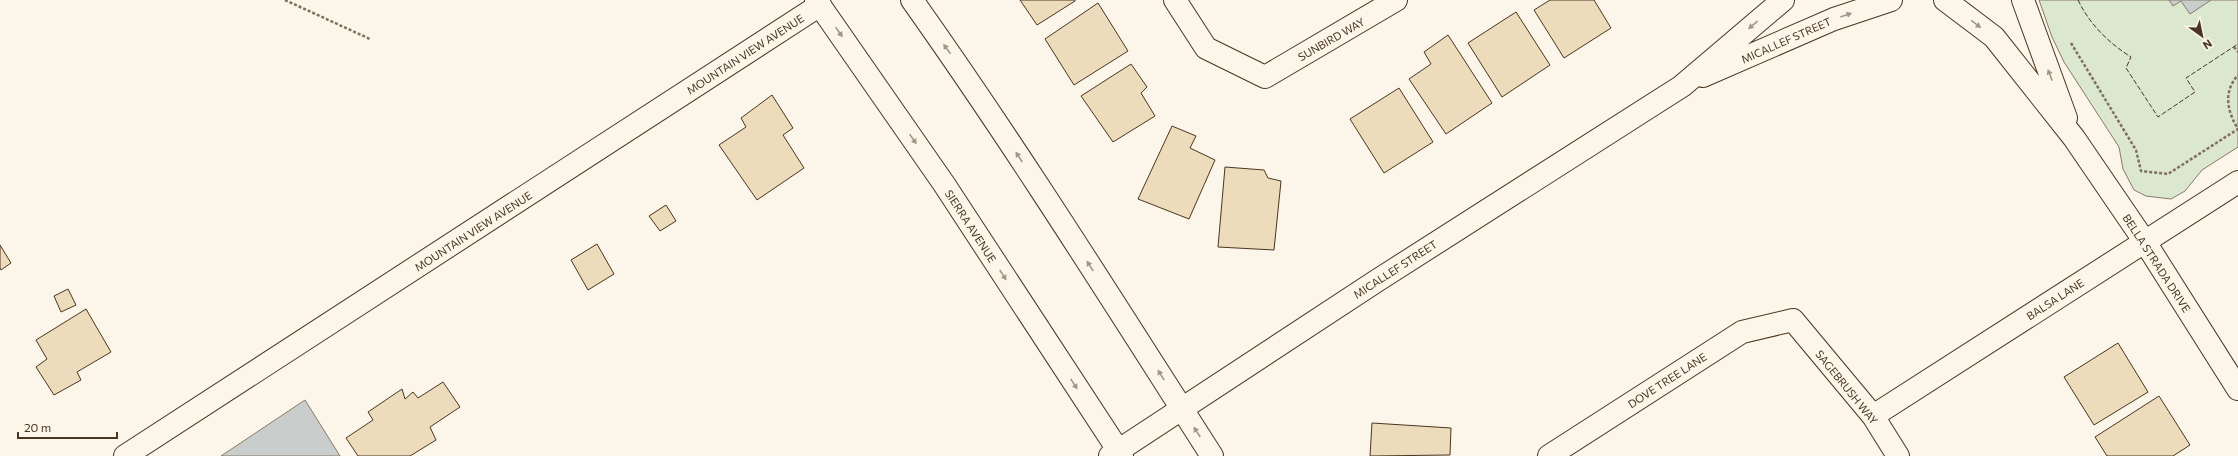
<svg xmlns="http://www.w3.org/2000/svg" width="2238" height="456" viewBox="0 0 2238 456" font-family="Commissioner,sans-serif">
<rect width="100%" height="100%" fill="#fbf6e9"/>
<path fill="#dce7d0" stroke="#887966" d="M2039 0H2238V147L2202 170 2185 191 2171 199 2146 196 2134 190 2123 169 2119 147 2064 62 2052 37Z"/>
<path fill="#c9cecd" stroke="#887966" d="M2169 0H2211L2190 14 2181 1 2173 6Z
M305 400 340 456H221Z"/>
<path fill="#ecdcbc" stroke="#4a3520" d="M1020 0H1075V1L1037 25Z
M1550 0H1594L1611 28 1564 58 1534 10Z
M1098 3 1128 51 1074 85 1045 39Z
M1516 12 1550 65 1502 97 1468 43Z
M1448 35 1492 103 1446 134 1409 79 1431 64 1424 52Z
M1131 64 1147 87 1141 93 1155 116 1113 142 1081 96Z
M1399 88 1433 142 1384 173 1350 119Z
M772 95 793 128 783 135 804 168 757 200 719 145 746 127 741 118Z
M1172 126 1196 136 1190 148 1215 160 1189 219 1138 199Z
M1225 167 1264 170 1268 178 1281 181 1274 250 1218 247Z
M666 205 676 221 660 231 649 216Z
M597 244 614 274 588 290 571 260Z
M0 245 11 263 1 270 0 268Z
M68 289 76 305 61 312 54 296Z
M86 309 111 352 77 372 81 380 54 395 36 367 47 359 36 340Z
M2118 343 2148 392 2094 425 2064 377Z
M443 382 460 407 430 427 436 440 410 456H358L346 438 373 420 368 412 402 389 405 399 413 392 418 398Z
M2159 396 2190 445 2173 456H2107L2095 437Z
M1372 423 1451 428 1450 455 1370 456Z"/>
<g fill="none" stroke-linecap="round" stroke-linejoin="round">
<g stroke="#4a3520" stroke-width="24">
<path id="street" d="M1175 0 1206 48 1265 77 1396 0
M1945 0 1994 37 2074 138 2145 242 2238 389
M2023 0 2066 118
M1703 76 1834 19 1891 0
M1873 416 2238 182
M125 456 820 5
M1110 456 1378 280 1682 86 1783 0
M1549 456 1742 332 1793 320 1873 416 1898 456"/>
</g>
<g stroke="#4a3520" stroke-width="24">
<path id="primary" d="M816 0 944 184 1122 456
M912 0C1017 148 1114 303 1212 456"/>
</g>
<path stroke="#7f6f5c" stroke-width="2.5" stroke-dasharray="3 2" stroke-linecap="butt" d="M285 0 370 39
M2071 43 2136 150 2141 171 2168 174 2238 129C2227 111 2223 92 2238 75
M2234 47 2238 52"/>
<use href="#street" stroke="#fbf6e9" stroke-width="22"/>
<use href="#primary" stroke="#fbf6e9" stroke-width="22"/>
<path stroke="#4a3520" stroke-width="1" stroke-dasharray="5 2" stroke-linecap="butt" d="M2078 0C2090 25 2109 43 2131 57L2126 68 2158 117 2195 92 2186 78 2238 44"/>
</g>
<defs><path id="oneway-solid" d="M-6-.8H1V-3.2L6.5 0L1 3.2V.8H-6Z"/></defs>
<g fill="#a29684">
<use href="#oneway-solid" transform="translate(1846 15) rotate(-19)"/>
<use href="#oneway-solid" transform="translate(1976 24) rotate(37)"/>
<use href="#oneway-solid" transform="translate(1753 25) rotate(140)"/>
<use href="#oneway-solid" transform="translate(839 32) rotate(55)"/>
<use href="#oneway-solid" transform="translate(947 49) rotate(-126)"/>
<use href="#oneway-solid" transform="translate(2050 75) rotate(-111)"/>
<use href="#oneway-solid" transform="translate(913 139) rotate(55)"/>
<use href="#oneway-solid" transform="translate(1019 157) rotate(-123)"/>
<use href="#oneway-solid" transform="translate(1090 266) rotate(-123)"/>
<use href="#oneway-solid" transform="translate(1003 275) rotate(57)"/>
<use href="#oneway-solid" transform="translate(1161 375) rotate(-122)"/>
<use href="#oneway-solid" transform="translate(1074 384) rotate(57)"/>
<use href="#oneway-solid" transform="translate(1197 432) rotate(-123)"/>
</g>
<g text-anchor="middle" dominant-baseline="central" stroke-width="3" stroke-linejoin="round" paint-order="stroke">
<g font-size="11" fill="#4a3520" stroke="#fbf6e9">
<text transform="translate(1331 39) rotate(-30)">SUNBIRD WAY</text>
<text transform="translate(1786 40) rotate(-24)">MICALLEF STREET</text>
<text transform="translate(745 54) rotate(-33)">MOUNTAIN VIEW AVENUE</text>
<text transform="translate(971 226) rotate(57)">SIERRA AVENUE</text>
<text transform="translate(473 231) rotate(-33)">MOUNTAIN VIEW AVENUE</text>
<text transform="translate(2157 263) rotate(57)">BELLA STRADA DRIVE</text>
<text transform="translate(1395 269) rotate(-33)">MICALLEF STREET</text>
<text transform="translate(2055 299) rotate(-33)">BALSA LANE</text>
<text transform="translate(1667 380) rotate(-33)">DOVE TREE LANE</text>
<text transform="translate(1847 387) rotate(51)">SAGEBRUSH WAY</text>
</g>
</g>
<g transform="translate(2202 36) rotate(147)" stroke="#fbf6e9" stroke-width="3" paint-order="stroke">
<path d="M0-3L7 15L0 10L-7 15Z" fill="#4a3520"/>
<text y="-6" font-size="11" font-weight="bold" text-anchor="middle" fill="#4a3520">N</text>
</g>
<path d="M18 432v6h99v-6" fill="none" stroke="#4a3520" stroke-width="2"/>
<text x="24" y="432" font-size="12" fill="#4a3520" stroke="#fbf6e9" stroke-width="3" paint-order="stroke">20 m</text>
</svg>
